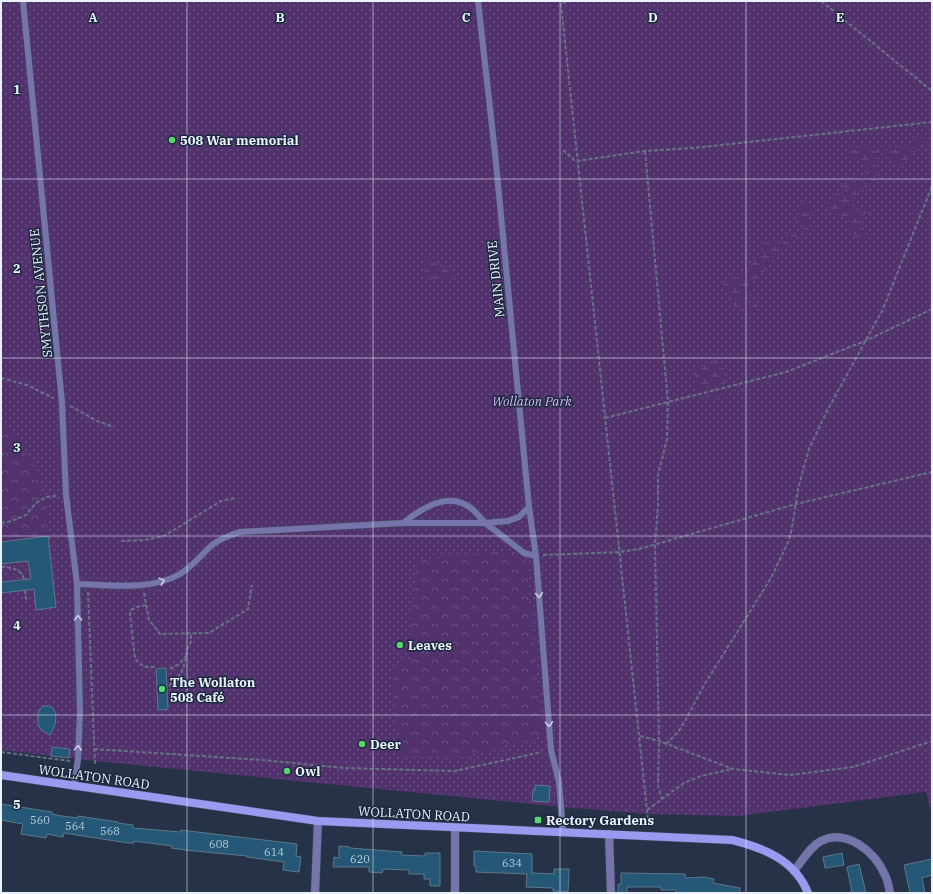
<svg xmlns="http://www.w3.org/2000/svg" width="933" height="894" viewBox="0 0 933 894" font-family="'IBM Plex Serif',serif">
<defs>
<pattern id="grass-dots" width="8" height="8" patternUnits="userSpaceOnUse"><rect width="8" height="8" fill="#51326d"/><path d="M2 2h.1M6 6h.1" fill="none" stroke="#6a5083" stroke-width="1.8" stroke-linecap="round"/></pattern>
<pattern id="forest-crowns" width="20" height="18" patternUnits="userSpaceOnUse"><rect width="20" height="18" fill="#51326d"/><path d="M2 6a3 3 0 1 1 6 0M12 15a3 3 0 1 1 6 0" fill="none" stroke="#6a5083"/></pattern>
<pattern id="wetland-marsh" width="20" height="14" patternUnits="userSpaceOnUse"><rect width="20" height="14" fill="#51326d"/><path d="M1 5h8M5 5V1M11 12h8M15 12V8" fill="none" stroke="#6a5083"/></pattern>
</defs>
<rect width="100%" height="100%" fill="#253248"/>
<path fill="url(#grass-dots)" d="M1 1H932V815L926 792 738 816 647 814 563 807 95 761 1 750Z"/>
<path fill="url(#forest-crowns)" d="M1 423C20 442 38 466 45 493 48 505 47 523 48 536L1 542Z
M513 550 526 562 543 736 457 758 399 755 392 668 410 659 416 560Z"/>
<path fill="url(#wetland-marsh)" d="M932 131V136L925 140 922 145 917 146C914 149 914 151 913 155 910 163 898 166 891 161 888 159 887 156 885 153L876 156C872 166 879 176 873 185L862 186 857 189 856 194 849 206C857 215 858 209 867 208L866 213 860 218 862 225 867 235 865 239 860 241C852 235 850 227 848 218L840 216 837 211 835 213 827 209 836 194 840 193 848 194 849 189 845 187 843 185 846 182H862L867 176 862 161 858 158 851 159 846 155 849 152 865 145 874 151 901 148 918 141 926 134Z
M804 202 812 208 807 220 810 222V228L808 232 797 235 784 248H780L773 255 769 266 753 280 751 285 752 289 751 293H745L739 296 738 301 750 304 756 303 759 306 752 310H746L737 308 733 306V298L727 294 724 283 725 279 736 277 740 278H745L748 272 747 268 759 256H762L764 253 762 249 763 244 768 241H770L775 247H776C784 243 788 238 795 233 799 230 803 232 806 227L805 224 802 222 800 224 797 223 795 222 799 211Z
M432 261 443 269 450 268 453 271 451 276C442 281 435 281 425 275V266L428 262Z
M712 357 724 366 725 375 724 393 711 401C697 387 690 386 698 366H705Z"/>
<path fill="#245876" stroke="#5d788b" d="M48 536 56 607 36 610 34 589 1 593V582L31 579 28 561 1 564V542Z
M166 668 168 709 158 710 156 669Z
M43 706H48L53 708 56 715 55 725 50 735 41 730 38 725V713L40 709Z
M52 747 70 749 69 758 51 756Z
M535 785 550 786 549 802 532 801 533 790H535Z
M1 804 52 812V814L62 816 78 818V816L118 822V823L133 825V828L181 832V830L297 844 296 856 301 857 299 872 283 870 284 862 247 857V856L185 850 171 848 172 846 134 841V843H128L64 833 63 837 47 834 46 838 21 834 23 824 1 820Z
M339 846 350 847V848L402 852 401 855 425 856V853H440V886H430V879H424V874H409V870L383 869 382 873 369 872V867H333L334 857 339 858Z
M474 851 532 854V873L554 874V869H569L568 892 553 891V888L526 887 527 874 476 872V866H474Z
M842 853 844 865 825 868 823 857Z
M932 859V875L922 878 925 893H910L904 865Z
M859 864 866 893H852L847 867Z
M621 873 685 874V878L704 877 714 879 713 883 740 888V893H677L676 890H661V887H627V893H618V884H621Z"/>
<g fill="none" stroke-linecap="round" stroke-linejoin="round">
<g stroke="#414d61" stroke-width="7">
<path id="lane" d="M23 1 62 403 66 495 77 584 80 712 78 759 74 787
M478 1 495 153 529 507 536 556 551 750 559 782 563 832
M403 523C422 508 449 490 472 509 477 513 481 519 485 523L508 521 519 517 529 507
M77 584C111 585 150 591 180 574 193 566 201 555 212 545 220 539 230 535 240 532L403 523H485L501 535 524 553 536 556"/>
</g>
<g stroke="#414d61" stroke-width="9">
<path id="street" d="M455 828V893
M609 834 611 893
M794 871C802 861 810 847 821 841 847 828 875 852 885 875 888 881 889 887 890 893
M315 893 318 821"/>
</g>
<g stroke="#414d61" stroke-width="9">
<path id="secondary" d="M1 775 318 821 732 840C764 848 795 860 808 893"/>
</g>
<path stroke="#677284" stroke-width="2" stroke-dasharray="4 2" stroke-linecap="butt" d="M566 1V2L561 4 648 820
M821 1 932 91
M563 150 575 161H577L645 151 694 148 932 122
M645 151 668 402 667 439 658 475V505L655 545 659 741 658 786 662 799
M932 190V205
M1 378 27 385 53 398
M70 406 97 421 114 427
M605 418 786 372 865 341 932 309
M1 523 12 521 26 515 36 503 46 497 57 496
M121 541 145 540 164 536 221 501 236 498
M543 555 620 552 639 549 796 504 932 472
M1 567C11 567 22 569 24 580
M25 590 26 600
M88 592 95 765
M144 593 149 620 160 634 209 633 248 609 252 585
M146 605 137 607 131 610 130 614 135 659 144 667H155
M170 669 179 664 186 656
M169 686 181 674 185 662 187 649 191 642V633
M640 736 659 741 733 769 790 775 853 767 932 741
M666 744 678 732 685 721 704 685 771 578 789 540 792 528 798 489 809 449 826 413 883 309 932 186
M94 749 262 760 344 768 455 771 542 752
M1 752 70 761
M647 810 684 783 701 776 732 769"/>
<use href="#lane" stroke="#7575ab" stroke-width="6"/>
<use href="#street" stroke="#7575ab" stroke-width="8"/>
<use href="#secondary" stroke="#9b9af1" stroke-width="8"/>
</g>
<defs><path id="oneway-chevron" d="M-2-3.5L2.5 0L-2 3.5" fill="none" stroke-width="1.6" stroke-linecap="round" stroke-linejoin="round"/></defs>
<g stroke="#c8cce4">
<use href="#oneway-chevron" transform="translate(162 581) rotate(-19)"/>
<use href="#oneway-chevron" transform="translate(539 595) rotate(86)"/>
<use href="#oneway-chevron" transform="translate(78 618) rotate(-91)"/>
<use href="#oneway-chevron" transform="translate(549 724) rotate(86)"/>
<use href="#oneway-chevron" transform="translate(78 748) rotate(-87)"/>
</g>
<path fill="none" stroke="#ebf2fd" stroke-width="1" stroke-opacity="0.55" d="M187 1V893M373 1V893M560 1V893M746 1V893M1 179H932M1 358H932M1 536H932M1 715H932"/>
<g fill="#58d56f" stroke="#1b283d" stroke-width="1.5">
<circle cx="172" cy="140" r="4"/>
<circle cx="400" cy="645" r="4"/>
<circle cx="162" cy="689" r="4"/>
<circle cx="362" cy="744" r="4"/>
<circle cx="287" cy="771" r="4"/>
<rect x="534" y="816" width="8" height="8" rx="2"/>
</g>
<g text-anchor="middle" dominant-baseline="central" stroke-width="3" stroke-linejoin="round" paint-order="stroke">
<g font-size="11" fill="#b9ccdb">
<text x="40" y="820">560</text>
<text x="75" y="826">564</text>
<text x="110" y="831">568</text>
<text x="219" y="844">608</text>
<text x="274" y="852">614</text>
<text x="360" y="859">620</text>
<text x="512" y="863">634</text>
</g>
<g font-size="13" font-weight="bold" fill="#ebf2fd" stroke="#1b283d" text-anchor="start">
<text x="180" y="140">508 War memorial</text>
<text x="408" y="645">Leaves</text>
<text x="170" y="682">The Wollaton<tspan x="170" dy="15">508 Café</tspan></text>
<text x="370" y="744">Deer</text>
<text x="295" y="771">Owl</text>
<text x="546" y="820">Rectory Gardens</text>
</g>
<g font-size="13" fill="#ebf2fd" stroke="#1b283d">
<text transform="translate(496 279) rotate(-96)">MAIN DRIVE</text>
<text transform="translate(41 293) rotate(-96)">SMYTHSON AVENUE</text>
<text transform="translate(94 777) rotate(8)">WOLLATON ROAD</text>
<text transform="translate(414 814) rotate(3)">WOLLATON ROAD</text>
</g>
<g font-size="13" font-style="italic" fill="#d2b4f3" stroke="#1b283d">
<text x="532" y="401">Wollaton Park</text>
</g>
</g>
<g font-size="13" text-anchor="middle" font-weight="bold" fill="#ebf2fd" stroke="#1b283d" stroke-width="3" stroke-linejoin="round" paint-order="stroke">
<text x="93" y="22">A</text>
<text x="280" y="22">B</text>
<text x="466" y="22">C</text>
<text x="653" y="22">D</text>
<text x="840" y="22">E</text>
<text x="17" y="94">1</text>
<text x="17" y="273">2</text>
<text x="17" y="452">3</text>
<text x="17" y="630">4</text>
<text x="17" y="809">5</text>
</g>
<rect width="933" height="894" fill="none" stroke="#ebf2fd" stroke-width="4"/>
</svg>
